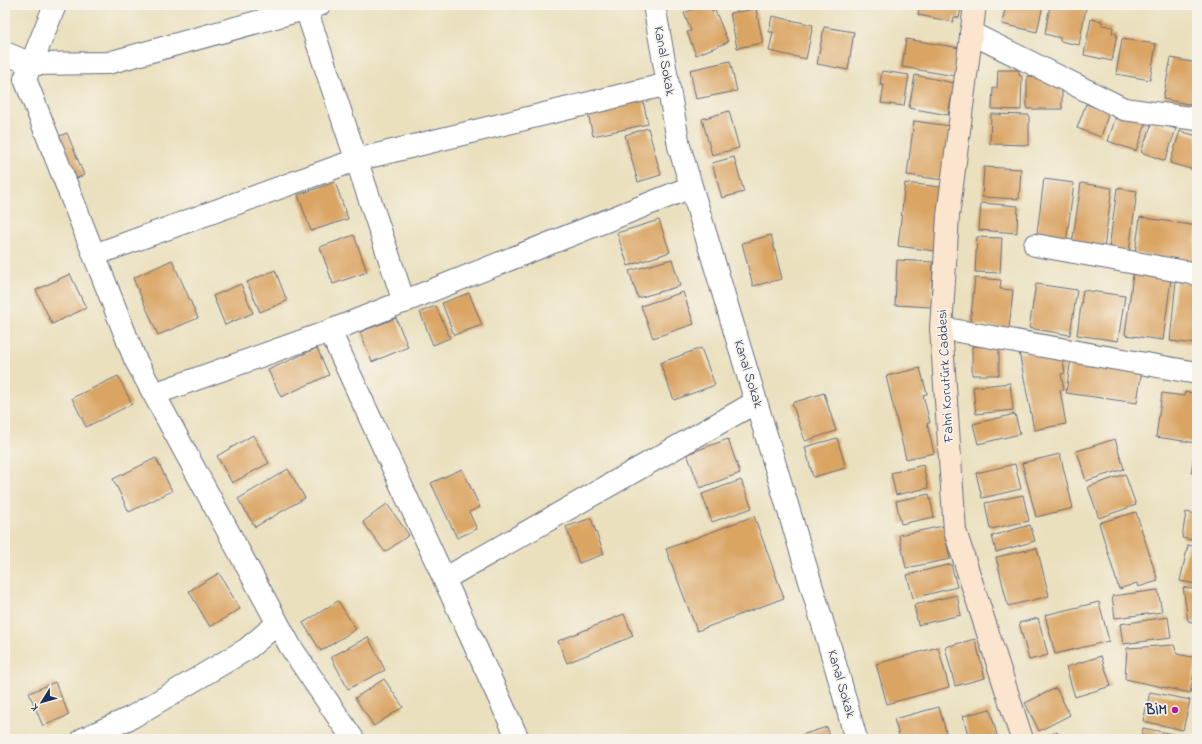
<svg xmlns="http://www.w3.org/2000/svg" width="1202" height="744" viewBox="0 0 1202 744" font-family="'Indie Flower',sans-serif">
<rect width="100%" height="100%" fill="#f7f3e8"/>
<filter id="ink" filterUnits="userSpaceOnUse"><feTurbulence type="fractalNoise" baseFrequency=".025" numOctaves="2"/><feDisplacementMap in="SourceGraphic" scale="8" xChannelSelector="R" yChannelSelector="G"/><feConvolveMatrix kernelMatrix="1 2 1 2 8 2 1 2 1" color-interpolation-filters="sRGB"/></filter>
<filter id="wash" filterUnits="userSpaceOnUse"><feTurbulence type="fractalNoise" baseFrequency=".012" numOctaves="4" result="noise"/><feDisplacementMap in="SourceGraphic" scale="16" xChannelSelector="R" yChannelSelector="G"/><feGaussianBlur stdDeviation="0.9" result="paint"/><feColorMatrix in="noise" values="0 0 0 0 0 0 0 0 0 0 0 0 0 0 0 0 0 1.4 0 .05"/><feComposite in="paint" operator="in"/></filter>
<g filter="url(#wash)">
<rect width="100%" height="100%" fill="#eae0be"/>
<g id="blocks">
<path fill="#daa463" d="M703 5 705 9 710 7 712 11 715 10 728 42 696 55 687 32 691 31 684 13Z
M920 5H962L959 18 954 17 953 22 918 15Z
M1006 5H1043L1037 32 1002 24Z
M1050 5H1070L1086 8 1079 45 1060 41V38L1045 34Z
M756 9 763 43 737 48 730 13Z
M772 16 813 25 806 59 769 51 773 32H769Z
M1091 19 1102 21V25L1113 27 1112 33 1117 34 1112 61 1084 55Z
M824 27 854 32 848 70 817 64Z
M906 39 960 48 955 76 902 67Z
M1122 39 1156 44 1150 80 1116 74Z
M1171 58 1197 63V82L1193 105 1163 99Z
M730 61 737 91 696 99 690 70Z
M998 70H1019V75L1022 76 1021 110 992 109 993 88H997Z
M882 71 909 75 904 106 881 103 884 85H880Z
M915 75 954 83 948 115 909 108Z
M1027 76H1045L1062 79V109H1027Z
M642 96 648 124 593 136 587 109Z
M1086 104 1109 112 1101 137 1077 128Z
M1119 108 1148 118 1136 151 1108 141Z
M729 111 739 148 712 155 702 119Z
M991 114 1029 115V145L990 144Z
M914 121 950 126 943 180 907 175Z
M1153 121 1176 129 1165 161 1141 152Z
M648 128 661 175 638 182 625 135Z
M1180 131 1197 136V160L1194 170 1170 163Z
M67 133 84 175 72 180 55 138Z
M734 157 744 192 722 198 712 163Z
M984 167 1021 169 1019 199 982 197Z
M1044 179 1074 183 1066 244 1036 240Z
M335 182 348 219 311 231 298 195Z
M905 183 941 187 935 251 898 246Z
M1081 183 1112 188 1104 249 1072 244Z
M1117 188 1137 191 1129 252 1109 249Z
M981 203 1018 206 1017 233 979 230Z
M1140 217 1197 226 1193 262 1135 253Z
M659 220 670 252 628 266 617 233Z
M354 235 367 272 333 284 320 247Z
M771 235 782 279 753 286 742 243Z
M977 237 1002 238 1000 273 975 272Z
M672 259 680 286 638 298 629 271Z
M172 260 198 318 158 335 133 278Z
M897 260 933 262 931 307 895 305Z
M275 270 287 301 260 312 247 282Z
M70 274 86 308 52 324 36 290Z
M1133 274 1171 278 1163 340 1125 335Z
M975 278 1001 280 1000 289 1013 290 1009 329 970 324Z
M1176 281 1197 283V344L1170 341Z
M241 284 253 313 225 325 213 296Z
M1036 284 1077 290 1070 335 1029 328Z
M1083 290 1125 296 1118 341 1077 335Z
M683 292 694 324 653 338 641 306Z
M469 293 482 325 454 335 442 303Z
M436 306 450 338 433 345 420 312Z
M396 318 408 347 372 362 360 332Z
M972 346 999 347V375H972Z
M317 348 329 375 281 397 268 370Z
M701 348 715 385 674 400 660 363Z
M1019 352 1062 357 1065 373 1061 374 1064 390H1060L1066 424 1034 430Z
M1071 358 1142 368 1137 403 1066 393Z
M920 368 927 394 923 395 930 423H927L934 453 906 459 886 376Z
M118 376 132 404 86 427 72 398Z
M1010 383 1013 410 976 414 973 387Z
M1185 392 1197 393V443L1156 437 1162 393 1184 396Z
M824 393 836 431 805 441 792 403Z
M1015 414 1020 434 978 444 973 424Z
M253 435 269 463 232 483 217 456Z
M837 438 846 468 813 477 805 447Z
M728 439 740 473 700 488 687 454Z
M1115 439 1124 469 1086 481 1077 451Z
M1195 449 1197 450V473H1191Z
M1060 454 1073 508 1036 517 1022 463Z
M156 458 172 491 129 512 113 479Z
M1015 464 1021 489 982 498 976 473Z
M923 465 928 488 896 495 891 473Z
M288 469 305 498 255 527 238 499Z
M462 469 480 507 469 512 477 529 457 538 431 483Z
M1125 474 1136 505 1099 518 1088 487Z
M741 480 752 508 712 522 702 494Z
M929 494 934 517 901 524 896 501Z
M1023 495 1029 521 990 529 985 503Z
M387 504 409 535 385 552 363 522Z
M1136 512 1158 581 1138 587 1137 583 1119 589 1099 523Z
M1186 512 1197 514V541L1182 538Z
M754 516 784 598 697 631 666 549Z
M591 518 604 554 579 563 566 527Z
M1030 525 1035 541 996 552 992 536Z
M943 526 950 559 906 568 899 535Z
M1188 545 1197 547V584L1180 581Z
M1037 548 1049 596 1008 606 996 557Z
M951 564 957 587 913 598 907 575Z
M219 573 240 609 210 627 189 591Z
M1183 587 1197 590V623L1188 621Z
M1158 590 1162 612 1115 618 1112 596Z
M957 595 961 615 918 625 914 605Z
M338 601 356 629 321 651 303 623Z
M1099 602 1109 641 1055 654 1045 615Z
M624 614 633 636 567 663 558 641Z
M1168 617 1171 638 1123 644 1120 624Z
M1038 618 1048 655 1029 660 1019 623Z
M368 637 385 670 348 689 331 657Z
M975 639 985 678 955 686 945 647Z
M1174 645 1177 654 1197 658 1190 693 1125 679 1127 648Z
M938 647 949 687 887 704 876 664Z
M1101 656 1111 686 1075 697 1066 667Z
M384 679 403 707 374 726 355 698Z
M55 682 69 715 43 726 29 693Z
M1056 688 1070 715 1039 731 1025 703Z
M1150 692 1190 700 1183 730 1143 721Z
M939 707 948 739H900L894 719Z
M990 709 998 739H969L963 716Z
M827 727 831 739H800L798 736Z
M1143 728 1183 736V739H1140Z
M1057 732 1061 739H1041Z"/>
</g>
</g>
<g filter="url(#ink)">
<use href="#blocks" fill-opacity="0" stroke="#636d80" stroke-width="1"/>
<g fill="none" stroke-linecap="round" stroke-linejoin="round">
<g stroke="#636d80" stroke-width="24">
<path id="street" d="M55 5 25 79 135 359 290 646 353 739
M654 5 679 146 838 674 856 739
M306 9 404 302
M971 33 1124 109 1197 119
M5 53 31 64 108 63 319 5
M1035 245 1197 274
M94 255 356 160 668 84
M941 328 1197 373
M330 331 518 739
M154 394 330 331 691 187
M444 579 756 402
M83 739 132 717 247 649 277 624"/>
</g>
<g stroke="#636d80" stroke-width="24">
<path id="secondary" d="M975 5 948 216 941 328 955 531 1022 739"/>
</g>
<use href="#street" stroke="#fff" stroke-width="22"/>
<use href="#secondary" stroke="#fce5cf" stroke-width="22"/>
</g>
</g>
<circle fill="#b5179e" stroke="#f7f3e8" stroke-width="1.5" cx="1175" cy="710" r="4"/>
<g text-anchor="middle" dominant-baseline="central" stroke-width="3.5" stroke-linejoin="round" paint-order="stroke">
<g font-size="14" fill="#1b2f5e" stroke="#f7f3e8">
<text transform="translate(664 61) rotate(80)">Kanal Sokak</text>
<text transform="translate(748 374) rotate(73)">Kanal Sokak</text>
<text transform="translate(946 376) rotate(-93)">Fahri Korutürk Caddesi</text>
<text transform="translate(841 684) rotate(74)">Kanal Sokak</text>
</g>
<g font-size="14" font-weight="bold" fill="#1b2f5e" stroke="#f7f3e8" text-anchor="end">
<text x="1167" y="710">BİM</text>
</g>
</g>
<rect width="1202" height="744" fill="none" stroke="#f7f3e8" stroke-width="20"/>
<g transform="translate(42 702) rotate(233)" stroke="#f7f3e8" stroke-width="3" paint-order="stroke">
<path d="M0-3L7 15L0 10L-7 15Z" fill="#1b2f5e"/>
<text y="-6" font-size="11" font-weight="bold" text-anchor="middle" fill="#1b2f5e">K</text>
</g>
</svg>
